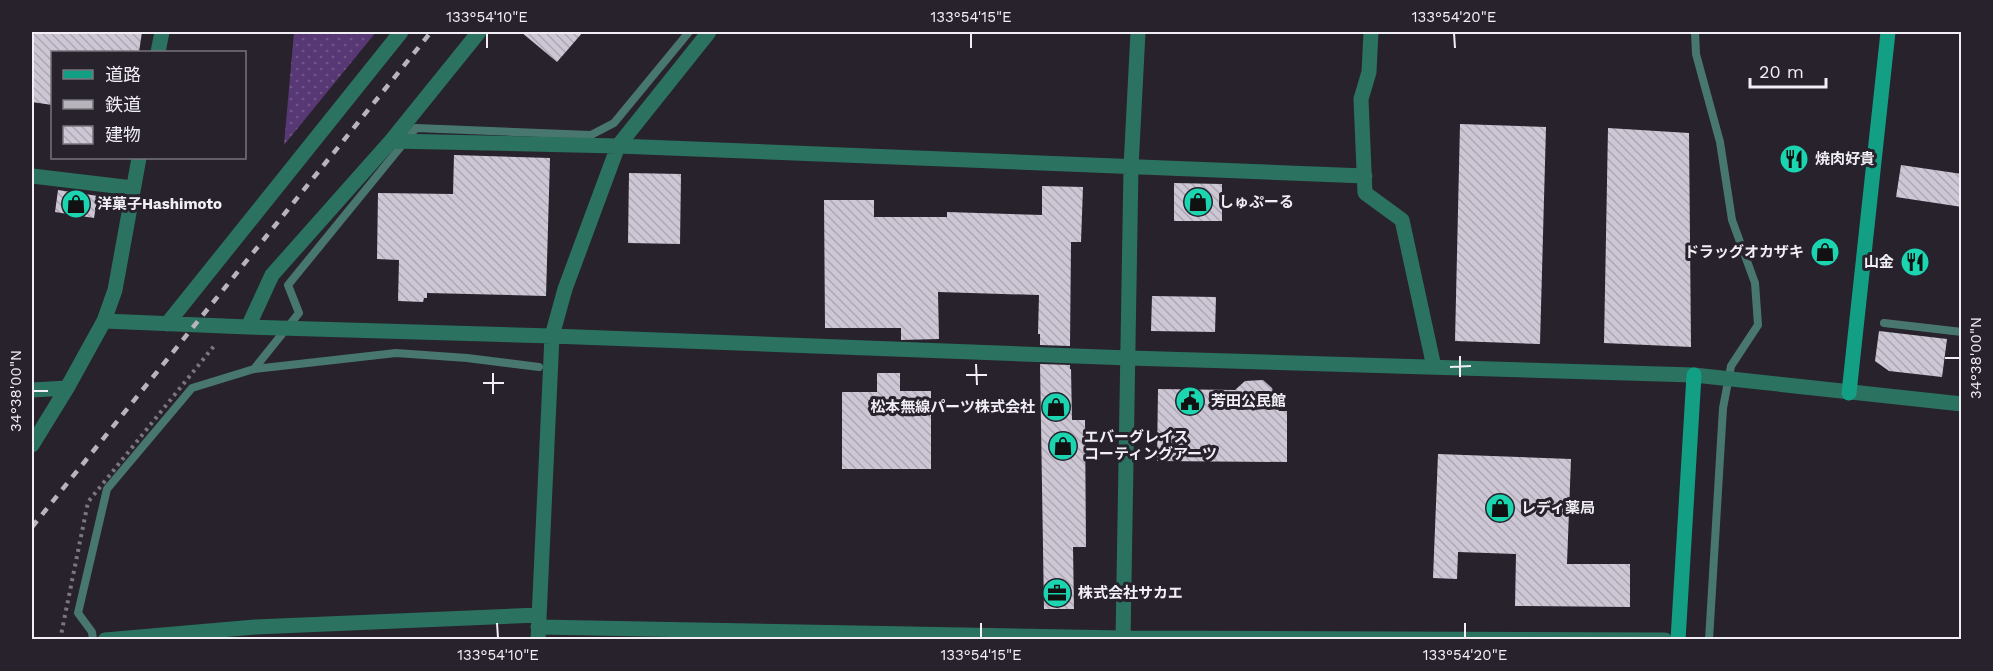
<svg xmlns="http://www.w3.org/2000/svg" width="1993" height="671" viewBox="0 0 1993 671" font-family="'Work Sans','Noto Sans JP',sans-serif">
<defs>
<pattern id="grass-dots" width="8" height="8" patternUnits="userSpaceOnUse" patternTransform="scale(1.5)"><rect width="8" height="8" fill="#573875"/><path d="M2 2h.1M6 6h.1" fill="none" stroke="#705589" stroke-width="1.8" stroke-linecap="round"/></pattern>
<pattern id="building-back-hatch" width="6" height="6" patternUnits="userSpaceOnUse" patternTransform="scale(1.5)"><rect width="6" height="6" fill="#cdc7d5"/><path d="M-1 5l2 2M0 0l6 6M5-1l2 2" fill="none" stroke="#aca7b2"/></pattern>
</defs>
<rect width="100%" height="100%" fill="#27222c"/>
<path fill="url(#grass-dots)" d="M294 32H376L284 145Z"/>
<g fill="none" stroke-linecap="round" stroke-linejoin="round">
<path stroke="#487770" stroke-width="8" d="M1695 32 1696 54 1720 142 1732 220 1755 283 1758 325 1731 366 1723 408 1709 640
M1884 323 1962 332
M254 369 299 313 288 285 416 128 591 135 614 123 689 32
M93 640 92 632 78 613 107 489 192 388 254 369 396 353 467 358 539 367"/>
</g>
<path fill="url(#building-back-hatch)" d="M32 32H142L139 52H52V105L32 102Z
M521 32H583L557 62Z
M1460 124 1546 127 1540 344 1455 341Z
M1608 128 1689 133 1691 347 1604 343Z
M454 155 550 158 546 296 427 293V298H424L423 302 398 301 399 260 377 259 378 193 453 194Z
M1901 165 1962 174V207L1896 197Z
M629 173 681 174 680 244 628 243Z
M1174 183 1222 184V221H1174Z
M1042 186 1083 187 1081 242H1071L1070 346 1040 345V334H1038L1039 295 938 292 939 339 901 340V328H825L824 200H874V217H947V212L1042 215Z
M58 190 98 196 94 218 55 212Z
M1152 296 1216 297 1215 332 1151 331Z
M1879 331 1947 339 1942 377 1889 371 1875 361Z
M1040 364 1070 365V369H1071L1072 420H1085L1086 547H1073L1074 609H1044Z
M877 373H900V391H931V469H842V392H877Z
M1263 380 1272 388 1279 411H1287V462L1157 461 1158 389 1235 390 1245 381Z
M1438 454 1571 459 1567 564H1630V607L1515 606 1516 554 1458 552 1457 579 1433 578Z"/>
<g fill="none" stroke-linecap="round" stroke-linejoin="round">
<path stroke="#7b777f" stroke-width="4" stroke-dasharray="3 4.5" stroke-linecap="butt" d="M60 640 88 502 214 346"/>
<path stroke="#2b7261" stroke-width="15" d="M1371 32 1369 72 1361 99 1365 193 1402 220 1434 367
M158 52 162 32
M391 141 618 146 1365 176
M32 176 133 188
M104 321 248 327 552 336 1129 358 1694 375 1962 404
M167 324 401 32
M248 327 272 275 391 141 479 32
M32 390 67 388
M32 445 67 388 104 321 115 290 139 158
M538 627 1123 638 1665 640
M105 640 255 627 539 615
M538 640 552 336 565 289 618 146 709 32
M1123 640 1131 167 1138 32"/>
<path stroke="#139f84" stroke-width="15" d="M1849 393 1888 32
M1678 640 1694 375"/>
<path stroke="#b8b4bc" stroke-width="4.5" stroke-dasharray="8 8" stroke-linecap="butt" d="M32 527 431 32"/>
</g>
<path fill="none" stroke="#f1eef5" stroke-width="2" d="M487 33V48M971 33V48M1454 33 1455 48M1460 356V377M1945 358H1960M976 364 977 385M1450 367 1471 366M493 373V394M966 375H987M483 383H504M33 391H48M497 623 498 638M981 623V638M1465 623V638"/>
<defs>
<g id="restaurant-disc" transform="scale(1.5)"><circle r="9.5" fill="#1bd5b1" stroke="#27222c"/><path d="M-5-6h1v4h1v-4h1v4h1v-4h1v5L-1.5 .5V6h-2V.5L-5-1ZM5-6V6H3V1.5H1.5Q1.5-4 5-6Z" fill="#111"/></g>
<g id="shop-disc" transform="scale(1.5)"><circle r="9.5" fill="#1bd5b1" stroke="#27222c"/><path d="M-5-2.5h2.3a2.7 3.5 0 0 1 5.4 0H5L5.5 6h-11ZM-1.5-2.5h3a1.5 2.3 0 0 0-3 0Z" fill="#111"/></g>
<g id="civic-disc" transform="scale(1.5)"><circle r="9.5" fill="#1bd5b1" stroke="#27222c"/><path d="M-.6-6.5H3V-4.5H.6V-3L4-1V1h2V6H-6V1h2V-1L-.6-3ZM-1.2 2.5V6h2.4V2.5Z" fill="#111"/></g>
<g id="office-disc" transform="scale(1.5)"><circle r="9.5" fill="#1bd5b1" stroke="#27222c"/><path d="M-6-3h4V-5.5h4V-3h4V5H-6ZM-1-4.5V-3h2v-1.5ZM-6 0V1H6V0Z" fill="#111"/></g>
</defs>
<g fill-rule="evenodd">
<use href="#restaurant-disc" x="1794" y="159"/>
<use href="#shop-disc" x="1198" y="202"/>
<use href="#shop-disc" x="76" y="204"/>
<use href="#shop-disc" x="1825" y="252"/>
<use href="#restaurant-disc" x="1915" y="262"/>
<use href="#civic-disc" x="1190" y="401"/>
<use href="#shop-disc" x="1056" y="407"/>
<use href="#shop-disc" x="1063" y="446"/>
<use href="#shop-disc" x="1500" y="508"/>
<use href="#office-disc" x="1057" y="593"/>
</g>
<g text-anchor="middle" dominant-baseline="central" stroke-width="6" stroke-linejoin="round" paint-order="stroke">
<g font-size="15" font-weight="bold" fill="#f1eef5" stroke="#27222c" text-anchor="start">
<text x="1815" y="159">焼肉好貴</text>
<text x="1219" y="202">しゅぷーる</text>
<text x="97" y="204">洋菓子Hashimoto</text>
<text x="1804" y="252" text-anchor="end">ドラッグオカザキ</text>
<text x="1894" y="262" text-anchor="end">山金</text>
<text x="1211" y="401">芳田公民館</text>
<text x="1035" y="407" text-anchor="end">松本無線パーツ株式会社</text>
<text x="1084" y="437">エバーグレイス<tspan x="1084" dy="17">コーティングアーツ</tspan></text>
<text x="1521" y="508">レディ薬局</text>
<text x="1078" y="593">株式会社サカエ</text>
</g>
</g>
<rect width="1993" height="671" fill="none" stroke="#27222c" stroke-width="66"/>
<rect x="51" y="51" width="195" height="108" fill="#27222c" stroke="#78747c" stroke-width="1.5"/>
<rect x="63" y="70" width="30" height="9" fill="#139f84" stroke="#78747c" stroke-width="1.5"/>
<text x="105" y="81" font-size="18" fill="#f1eef5">道路</text>
<rect x="63" y="100" width="30" height="9" fill="#b8b4bc" stroke="#78747c" stroke-width="1.5"/>
<text x="105" y="111" font-size="18" fill="#f1eef5">鉄道</text>
<rect x="63" y="126" width="30" height="18" fill="url(#building-back-hatch)" stroke="#78747c" stroke-width="1.5"/>
<text x="105" y="141" font-size="18" fill="#f1eef5">建物</text>
<path d="M1750 78v9h76v-9" fill="none" stroke="#f1eef5" stroke-width="3"/>
<text x="1759" y="78" font-size="18" fill="#f1eef5" stroke="#27222c" stroke-width="4.5" paint-order="stroke">20 m</text>
<rect x="33" y="33" width="1927" height="605" fill="none" stroke="#f1eef5" stroke-width="2"/>
<g font-size="15" text-anchor="middle" fill="#f1eef5">
<text x="487" y="22">133°54'10"E</text>
<text x="971" y="22">133°54'15"E</text>
<text x="1454" y="22">133°54'20"E</text>
<text transform="translate(1976 358) rotate(-90)" y="5">34°38'00"N</text>
<text transform="translate(16 391) rotate(-90)" y="5">34°38'00"N</text>
<text x="498" y="660">133°54'10"E</text>
<text x="981" y="660">133°54'15"E</text>
<text x="1465" y="660">133°54'20"E</text>
</g>
</svg>
